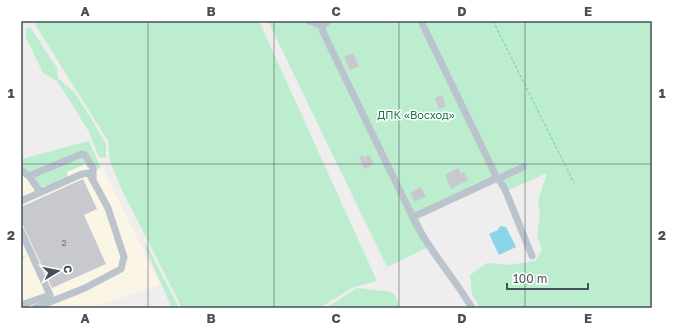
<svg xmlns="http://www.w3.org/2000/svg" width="673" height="329" viewBox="0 0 673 329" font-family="'Golos Text',sans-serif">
<rect width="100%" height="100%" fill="#efeded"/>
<path fill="#fbf5e5" d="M90 141 160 285 91 308H21V159Z"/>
<path fill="#bbedce" d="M33 21H259L377 281 354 287 319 308H182L121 188 110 161 108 141Z
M268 21H652V308H480L472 294 470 275 487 263 508 265 535 261 542 250 537 236 540 215 538 201 547 173 502 193 497 180 418 216 431 246 387 267Z
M30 27 57 68 58 78 75 93 89 115 106 144V158L99 157 89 132 72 104 57 81 43 73 26 38V29Z
M89 141 101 167 96 170 89 155 30 172 21 167V159Z
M83 156 91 166 88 168 85 164 67 172 68 177 46 186H38L33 177Z
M145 243 146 244 179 308H172L146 250Z
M357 288 391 292 395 295 399 305 395 308H326Z"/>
<path fill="#8ad5e8" d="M500 226 506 227 516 247 499 255 489 234 498 230Z"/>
<path fill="#c7c9cf" d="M353 53 359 66 350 70 344 57Z
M442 95 446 106 439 109 435 98Z
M363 155 364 158 369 155 374 164 364 169 359 157Z
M458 168 461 173 464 172 468 180 451 189 445 175Z
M83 179 97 209 84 215 106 264 52 288 21 221V207Z
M421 187 426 196 415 202 410 193Z"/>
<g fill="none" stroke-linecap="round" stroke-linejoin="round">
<path stroke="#75c9a0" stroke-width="1" stroke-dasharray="3 2" stroke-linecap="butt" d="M493 21 574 183
M21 259 26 256"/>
<path stroke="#bbc4cc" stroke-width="7" d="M309 21 323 26
M328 21 322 27 323 32 416 224C432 254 455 279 472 308
M21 170 29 176 82 154 85 155 93 168V179
M29 176 38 189 44 191
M495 179 500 178 523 167
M498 179 504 187 532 256
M21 201 82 174 89 173 108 208 124 257 121 269 85 288 35 308
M413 217 493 180 496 176 421 21
M21 231 50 295 21 305"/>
</g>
<path fill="none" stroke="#465059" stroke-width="1" stroke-opacity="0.55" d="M148 21V308M274 21V308M399 21V308M525 21V308M21 164H652"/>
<g text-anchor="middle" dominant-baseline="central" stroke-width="3" stroke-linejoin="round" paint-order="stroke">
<g font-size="9" fill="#666e76">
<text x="64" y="242">2</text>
</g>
<g font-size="11" fill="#197849" stroke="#fff">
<text x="416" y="114">ДПК «Восход»</text>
</g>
</g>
<rect width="673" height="329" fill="none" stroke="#ffffff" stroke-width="44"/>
<g transform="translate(58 271) rotate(80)" stroke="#ffffff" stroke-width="3" paint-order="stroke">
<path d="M0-3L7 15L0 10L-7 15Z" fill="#465059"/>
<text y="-6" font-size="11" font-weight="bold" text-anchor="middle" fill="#465059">С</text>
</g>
<path d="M507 283v6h81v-6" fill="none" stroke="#465059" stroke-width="2"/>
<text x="513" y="283" font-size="12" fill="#465059" stroke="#ffffff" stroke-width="3" paint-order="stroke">100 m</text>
<rect x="22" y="22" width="629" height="285" fill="none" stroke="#465059" stroke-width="1.5"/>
<g font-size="13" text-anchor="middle" font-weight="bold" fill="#465059">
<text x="85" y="16">A</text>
<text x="211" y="16">B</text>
<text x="336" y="16">C</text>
<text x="462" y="16">D</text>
<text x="588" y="16">E</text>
<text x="11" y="98">1</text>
<text x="662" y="98">1</text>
<text x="11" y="240">2</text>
<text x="662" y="240">2</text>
<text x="85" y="323">A</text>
<text x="211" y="323">B</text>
<text x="336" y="323">C</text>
<text x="462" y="323">D</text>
<text x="588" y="323">E</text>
</g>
</svg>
